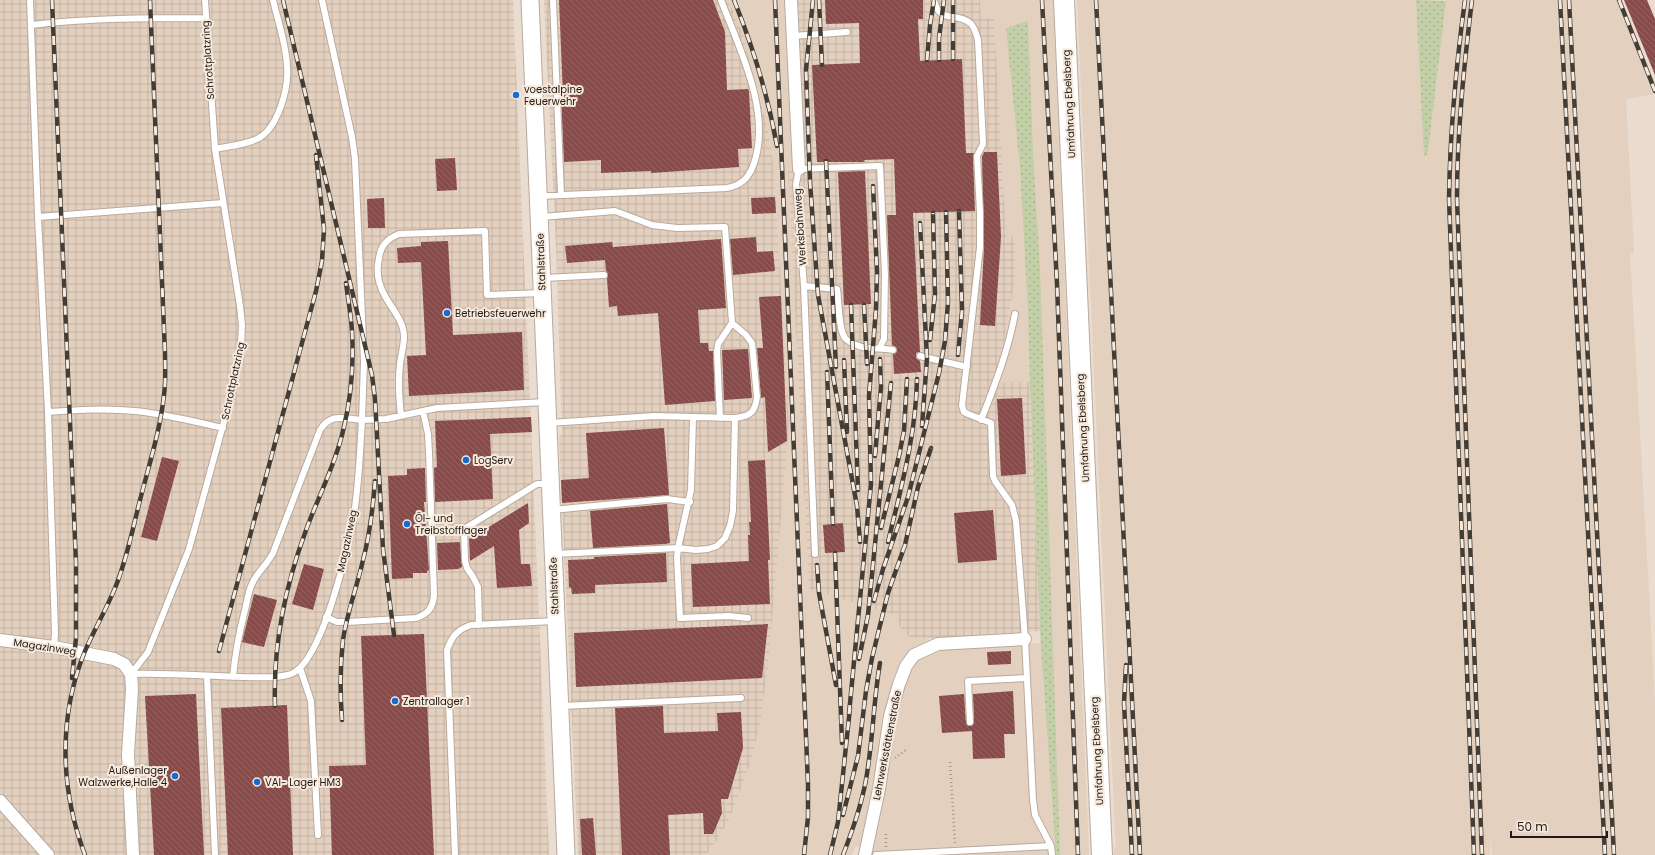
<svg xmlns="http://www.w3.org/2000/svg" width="1655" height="855" viewBox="0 0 1655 855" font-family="Poppins,sans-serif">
<defs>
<pattern id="industrial-grid" width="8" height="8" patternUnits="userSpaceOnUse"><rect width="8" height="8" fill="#e4d0bf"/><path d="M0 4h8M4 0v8" fill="none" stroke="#c3b2a3"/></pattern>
<pattern id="grass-dots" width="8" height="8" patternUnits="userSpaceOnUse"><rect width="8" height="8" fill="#c3cfa6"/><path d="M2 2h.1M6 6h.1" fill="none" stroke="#a7b18e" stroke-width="1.8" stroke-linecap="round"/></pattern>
<pattern id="building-back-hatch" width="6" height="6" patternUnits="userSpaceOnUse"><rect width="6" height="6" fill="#894a49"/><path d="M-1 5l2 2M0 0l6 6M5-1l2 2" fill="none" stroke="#966665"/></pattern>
</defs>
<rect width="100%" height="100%" fill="#eadccf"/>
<path fill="#e4d0bf" d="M727 0H786L792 166 788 171 809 589 898 616 899 626 920 639 931 638 909 652 901 660 893 678 885 711 870 807 861 846 855 847 852 855H706L717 840 729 820 749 763 787 449 789 421 774 170 767 126 756 82Z
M980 0H1053L1089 855H873V846L883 803 900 704 911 669 917 661 927 653 937 650 1041 643 1030 382 991 385 1002 352 1006 332 1015 279V237L1006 238 994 19 981 20Z
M1077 0H1416L1424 157 1428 152 1446 0H1622L1655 83V94L1626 99 1634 253H1630L1655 701V855H1492L1490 836V855H1465L1464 852 1463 855H1113L1116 845 1115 833Z"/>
<path fill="url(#industrial-grid)" d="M0 0H513L549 855H0Z
M544 0H728L742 32 767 126 774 170 789 421 787 449 768 664 760 724 750 763 729 820 717 840 706 855H578L559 437 562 434 556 246Z
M798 0H980L981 19H994L1006 237H1015V279L1006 332 1002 352 991 384 1030 382 1040 631 920 639 911 638 905 633 899 626 898 616 809 589 788 171 805 155Z"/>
<path fill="url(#grass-dots)" d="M1416 0 1446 1 1428 152 1424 158Z
M1028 21 1033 153 1040 270 1060 855H1056L1040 631 1030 382 1028 310 1020 167 1006 28Z"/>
<path fill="url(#building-back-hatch)" d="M559 0H713L725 32 727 90 748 89 749 92 752 148 738 149 739 167 651 173V171L601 173V160L564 162 561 95H563Z
M825 0H923V19H918L920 61 962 59 966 153H974L973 156 975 211 913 213 920 352 916 353V357L920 361 921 372 894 374 893 354 896 353 897 350 896 347 892 345 887 215H896L894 159 864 160 865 162H817L812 65 860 63 859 23 826 24Z
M1624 0H1647L1655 19V75Z
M984 152H997L1001 237 995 326 980 325 984 247 982 157Z
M455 158 457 190 437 191 435 159Z
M865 171 871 304 844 305 838 172Z
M775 197 776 213 752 214 751 198Z
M384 198 385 228H368L367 199Z
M756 237 757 252 773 251 775 271 733 275 730 239Z
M721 239 726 308 698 310 700 343H708L709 351H713L715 401 665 405 658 313 618 316 617 306 609 307 607 279 608 274 606 271 605 260 567 263 565 246 612 242 613 247Z
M448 241 453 335 522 332 524 390 409 396 407 356 426 355 421 262 398 263 397 248 421 246V242Z
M781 296 787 441 768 452 765 397 761 398 757 348H763L759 297Z
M748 349 752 398 724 400 722 350Z
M1022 398 1026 474 1001 476 997 399Z
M531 417 532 432 490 434 493 499 435 502 434 468 437 467 435 421Z
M664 428 669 495 562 503 561 480 589 478 586 433Z
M162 457 179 461 157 541 141 537Z
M765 460 770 560H768L770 604 693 607 691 564 749 561 748 535H750L749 522H751L748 461Z
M425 468 426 502H424L429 570 427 571V573H413V578L392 579 388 476 407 475V469Z
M528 503 529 523 519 530 521 564H530L532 586 497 588 494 546 470 561 469 539Z
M667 504 670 543 665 544 593 548 590 511Z
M993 510 997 560 958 563 954 513Z
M843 523 845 552 825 553 823 525Z
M460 542 462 567 458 569 438 570 437 543Z
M666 553 667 582 595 585V593L572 594 571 587 569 588 568 560 594 559V557Z
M304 564 324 569 313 610 292 604Z
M254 594 277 600 264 647 242 642Z
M768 624 762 678 576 687 574 633Z
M424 634 434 855H332L329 766 366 765 361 636Z
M1011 651V664L988 665 987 652Z
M1013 691 1015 734H1004L1005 758 973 759 972 731 942 733 939 696 964 694 966 723 968 726H971L974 722 973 694Z
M196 694 204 855H154L145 696Z
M287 705 293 855H228L221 708Z
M663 706 664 733 718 731 717 713 741 712 743 748 728 799H721L722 813 713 834H704L703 813 668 815 670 855H622L615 708Z
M593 818 596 855H582L580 819Z"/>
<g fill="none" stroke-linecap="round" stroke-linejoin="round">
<g stroke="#b8aa9e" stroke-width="8">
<path id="lane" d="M30 0 38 217 48 412 55 633 54 647
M553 0 561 195
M934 0C939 25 957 11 970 23 975 27 976 34 978 40L983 144 977 156 980 212V247L962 406 964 412 968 414 991 423 993 476 995 481 1012 505 1016 521 1025 639 1033 800 1035 815 1051 846 1052 855
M31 25C89 18 147 18 205 18
M793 36 847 32
M215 149C229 146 244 145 257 139 278 129 289 88 287 66 286 44 278 21 273 0
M540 196 727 188C741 185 748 179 753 166 773 114 739 48 721 0
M38 217 223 203
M541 217 615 211 652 225 677 228 725 227 732 323 746 335 752 343 757 397C755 413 750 416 735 418L654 416 549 423
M544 278 604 275
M804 286 815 554
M880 347 884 339 885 275 880 166 799 169 796 184 804 286 837 289C839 301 838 328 845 338 849 343 856 345 862 347 872 349 882 348 893 350
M920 356 967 367
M48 412C77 410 106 408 135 411 164 414 193 421 223 428
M401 416C399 398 398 381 400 364 401 355 404 346 404 337 404 321 392 309 385 296 378 284 376 271 379 258 381 245 387 239 399 234L485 231 487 295 542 293
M693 417 691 490 678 548 677 558 680 618 729 616 748 618
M720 418 717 352 718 344 732 323
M981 420C995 385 1008 351 1015 314
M552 510 667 499 690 502
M554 554 678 548 696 550 708 549 717 546 725 538 730 526 733 511 735 418
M326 617 337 622H347L416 618C428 614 433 608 434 595L429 453 428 434 423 411
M479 625 478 587 473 577 467 568 465 561 464 529 537 484H550
M300 668 311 701 318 835
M131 674 148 652 189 549 231 396 241 345 242 325 240 306 215 149 205 0
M131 674C169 673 206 676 243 677 258 677 277 679 291 674 322 663 349 545 354 514 359 483 360 451 362 420L386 419 437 408 545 402
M207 676 215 855
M233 677C235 654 239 633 245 610 247 602 248 592 252 584 257 572 267 565 273 553L320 430C331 412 344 419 362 420L364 362 355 159 352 137 322 0
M561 706 741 698
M970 722 968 681 1027 678
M455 855 447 650C452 636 457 630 471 625L555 621
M876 855 1051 846"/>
</g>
<g stroke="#b8aa9e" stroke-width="14">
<path id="street" d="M791 0 799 169
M0 640 54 647 114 659 124 664 131 674 132 689 128 754 133 855
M0 801 48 855
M865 855 879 789 890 716 899 684 906 666 914 655 938 644 1025 639"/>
</g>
<g stroke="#b8aa9e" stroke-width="19">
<path id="secondary" d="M530 0 566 855"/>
</g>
<g stroke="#b8aa9e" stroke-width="22">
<path id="primary" d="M1064 0 1102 855"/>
</g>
<path stroke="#a3988e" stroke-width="2.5" stroke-dasharray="1 3" stroke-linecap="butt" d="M895 758 906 750
M950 762 955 843
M886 834V847"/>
<use href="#lane" stroke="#fff" stroke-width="6"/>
<use href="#street" stroke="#fff" stroke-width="12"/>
<use href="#secondary" stroke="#fff" stroke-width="17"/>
<use href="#primary" stroke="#fff" stroke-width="20"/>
<g stroke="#433d37" stroke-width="4.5">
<path id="rail" d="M52 0 76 563V638L72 678
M283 0 372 375 375 399 383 549 394 635
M734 0C753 47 768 96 777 146
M775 0 808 784V817L804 855
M813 0 806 70 810 182 818 295 857 506 860 542
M819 0 822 65
M1042 0 1057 284 1078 855
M1096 0 1140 855
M1465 0C1456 66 1450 132 1449 199L1474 855
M1472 0C1464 66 1457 132 1457 199L1482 855
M1560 0 1605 855
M1569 0 1614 855
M1619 0 1655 91
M953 59V0
M927 60 930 25 934 0
M939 60V38L944 0
M826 161 836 367
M920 223 927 358 922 426
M851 305 858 490
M864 305 867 364
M930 340 935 294 933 213
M958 355 962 311 959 211
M844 360 847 432
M827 372 833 524
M875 456 881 387 880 359
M881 528 899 456 904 431 907 379
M888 542C901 488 916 435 917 379
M835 553 842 743
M817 565 819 593 836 685
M874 601 883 569 908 497 939 373 945 341 948 302 946 212
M219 651 316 291 322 261 324 229 316 155
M859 659 868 615 891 383
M1126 665 1124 703 1132 855
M275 706C273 645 284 590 305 533 317 499 335 466 343 431 351 399 354 364 352 331 351 315 348 299 346 283
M849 714 871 484 869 396 876 309 877 272 873 186
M342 720C340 693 340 666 343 640 347 612 357 587 363 560 370 534 373 507 375 481
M843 815 858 756 866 691 872 658 888 593 905 545 918 487 931 448
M85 855C60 789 58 717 85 651 94 630 106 610 115 588 126 562 132 532 139 504 148 468 160 432 164 395 166 381 165 367 165 353L150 0
M830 855 838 822 850 708
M843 855C852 832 860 809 865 785 873 745 873 703 880 663"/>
</g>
<use href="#rail" stroke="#f7e9dc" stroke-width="3" stroke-dasharray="9" stroke-linecap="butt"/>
</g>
<g fill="#156ad4" stroke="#f7e9dc" stroke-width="1.5">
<circle cx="516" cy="95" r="4"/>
<circle cx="447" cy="313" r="4"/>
<circle cx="466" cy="460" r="4"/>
<circle cx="407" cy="524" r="4"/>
<circle cx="395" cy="701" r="4"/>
<circle cx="175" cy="776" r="4"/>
<circle cx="257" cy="782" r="4"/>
</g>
<g text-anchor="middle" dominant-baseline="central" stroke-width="4" stroke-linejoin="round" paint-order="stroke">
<g font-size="10" fill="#1f1a16" stroke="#f7e9dc">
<text transform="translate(208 60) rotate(-94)">Schrottplatzring</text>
<text transform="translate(1069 104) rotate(-93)">Umfahrung Ebelsberg</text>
<text transform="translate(800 227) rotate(-94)">Werksbahnweg</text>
<text transform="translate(541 262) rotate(-92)">Stahlstraße</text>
<text transform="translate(233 381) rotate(-78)">Schrottplatzring</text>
<text transform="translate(1083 428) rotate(-93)">Umfahrung Ebelsberg</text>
<text transform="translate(347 541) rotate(-78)">Magazinweg</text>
<text transform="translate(554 586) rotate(-92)">Stahlstraße</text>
<text transform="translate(45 647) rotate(9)">Magazinweg</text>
<text transform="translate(887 745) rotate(-79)">Lehrwerkstättenstraße</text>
<text transform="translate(1097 751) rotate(-93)">Umfahrung Ebelsberg</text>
</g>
<g font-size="10" fill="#1f1a16" stroke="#f7e9dc" text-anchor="start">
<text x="524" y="89">voestalpine<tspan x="524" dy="12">Feuerwehr</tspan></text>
<text x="455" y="313">Betriebsfeuerwehr</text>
<text x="474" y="460">LogServ</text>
<text x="415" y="518">Öl- und<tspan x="415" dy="12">Treibstofflager</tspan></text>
<text x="403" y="701">Zentrallager 1</text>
<text x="167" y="770" text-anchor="end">Außenlager<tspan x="167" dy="12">Walzwerke,Halle 4</tspan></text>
<text x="265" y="782">VAI- Lager HM3</text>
</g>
</g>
<path d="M1511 831v6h96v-6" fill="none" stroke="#1f1a16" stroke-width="2"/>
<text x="1517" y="831" font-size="12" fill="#1f1a16" stroke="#f7e9dc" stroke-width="3" paint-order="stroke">50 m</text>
</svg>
